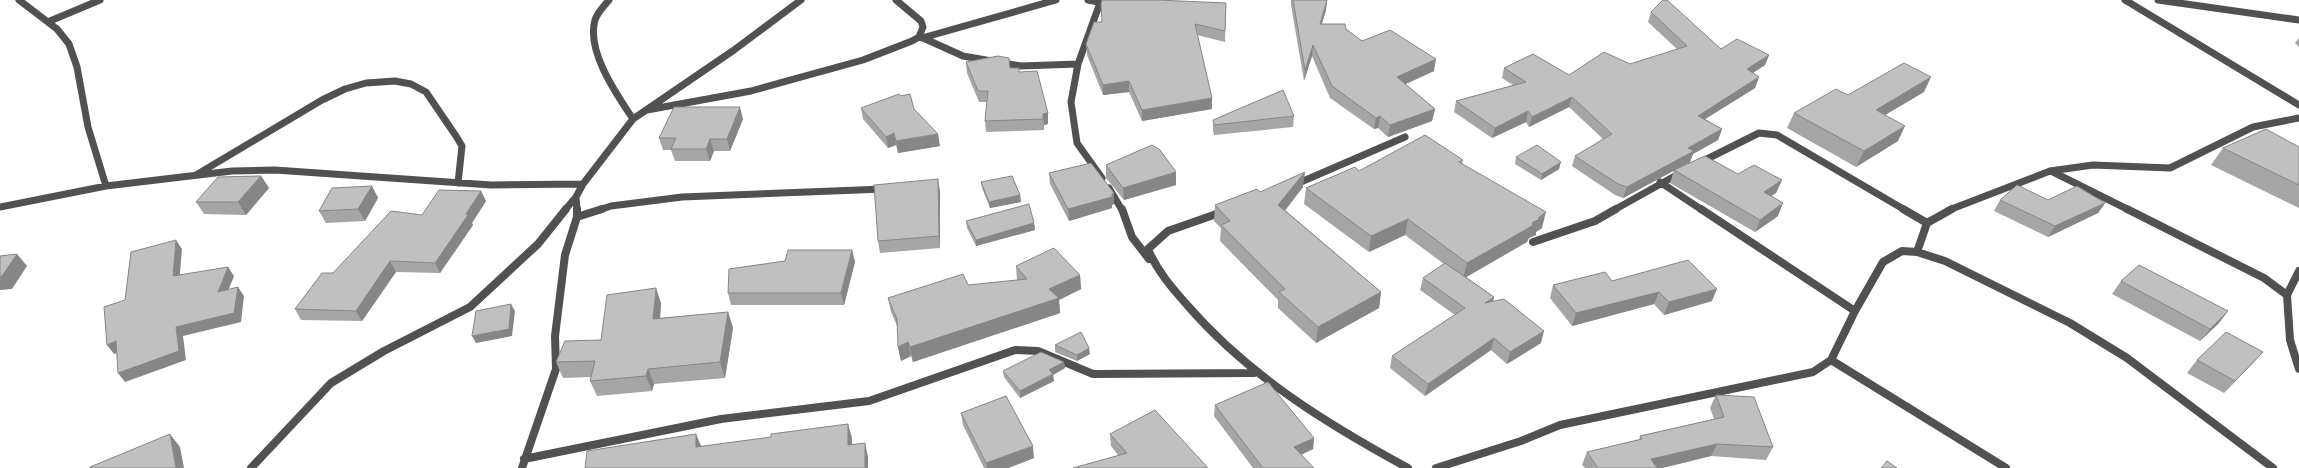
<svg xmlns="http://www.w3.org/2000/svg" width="2299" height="468" viewBox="0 0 2299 468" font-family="'Archivo Narrow',sans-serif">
<rect width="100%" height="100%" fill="#fff"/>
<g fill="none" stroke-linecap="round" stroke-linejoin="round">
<path stroke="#515151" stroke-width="7" d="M19 0 57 29 69 44 77 67 88 127 106 186
M609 0C604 6 597 13 595 20 586 51 617 95 633 119
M1088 0 1099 2
M1101 0 1078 64 1071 102 1077 143 1102 178
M2125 0 2299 105
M2158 0 2299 20
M50 21 100 0
M922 38 1056 0
M923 38 963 56 1021 66 1078 64
M647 110 751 91 863 60 912 41 919 37 923 27 921 21 896 0
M1699 163 1759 133 1777 135 1905 210
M2051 171 2129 210
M196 175 322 100 345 89 366 83 395 81 411 84 426 92 456 136 462 146 458 183
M1660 182 1702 210
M1294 185 1405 137
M1109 188 1122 210
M0 207 106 186 232 171 275 170 491 185 583 184
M565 210 576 197
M577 210 576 197 583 184 633 119 734 50 801 0
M599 210 611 206 682 197 884 189
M1614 210 1682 172
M1949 210 2050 171 2093 165 2170 168 2253 127 2299 118"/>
<path stroke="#515151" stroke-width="8" d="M1122 209 1132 237 1149 259
M1701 209 1855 311
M1903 209 1927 223
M2127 209 2264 278 2287 295 2290 340 2299 369
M1225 211 1168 231 1148 249C1157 271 1173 289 1188 306 1249 376 1327 424 1408 468
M577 217 602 209
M1533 242 1595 221 1616 209
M1917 252 1927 223 1952 209
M2287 295 2299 271
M1831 360 2006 468
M524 459 721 419 869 401 1015 350 1038 351 1093 374 1254 373
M251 468 331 383 384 351 470 307 538 244 566 209
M522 468 556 369 555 336 565 255 577 217V209
M1436 468 1521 441 1560 425 1813 372 1831 360 1855 311 1883 262 1902 251 1917 252 1945 261 2070 323 2127 358 2273 468"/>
</g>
<path fill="#a5a5a5" d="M1291 0H1327L1326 10 1322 24 1346 29 1362 41 1434 71 1405 84 1435 109 1432 121 1388 137 1378 128 1374 129 1330 98 1312 56 1304 81 1291 5Z
M1226 3 1225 42 1197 35 1212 109 1142 121 1129 92 1103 95 1087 55 1086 44 1102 22 1101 4Z
M1651 12 1721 49 1769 55 1765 65 1753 73 1759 77 1755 88 1705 119 1722 129 1718 140 1693 154 1690 162 1623 198 1615 195 1572 166 1575 156 1603 139 1569 107 1529 127 1526 122 1492 138 1454 112 1456 101 1513 85 1502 78 1504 68 1569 75 1630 64 1677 49 1648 22Z
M2299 38V47L2295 43Z
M966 62 1010 68 1019 72 1048 113V124L1044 125V130L986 132 985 121 987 102H979L967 73Z
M1924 92 1885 115 1898 141 1856 167 1787 128 1794 113 1848 95Z
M861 108 940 146 898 153 896 145 888 148 863 119Z
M1294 116 1293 127 1214 135 1213 131V120Z
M743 119 730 151H714L710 161H675L671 150H663L659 138Z
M2299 147V208L2211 165 2223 148Z
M1516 157 1559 169 1541 180 1515 164Z
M1463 160 1462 164 1542 228 1536 232V235L1529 238 1527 242 1466 277 1494 297 1493 301 1541 343 1507 364 1491 350 1425 396 1390 368 1392 356 1455 315 1420 290 1423 278 1444 264 1405 235 1369 252 1304 204 1306 188 1359 171Z
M1106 165 1176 172V185L1124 200 1106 178Z
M1674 170 1738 174 1782 180 1776 193 1771 196 1778 216 1755 232 1670 183Z
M1049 173 1114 193V204L1112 205V208L1069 221 1050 184Z
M261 176 269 188 246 215 204 214 196 202Z
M981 182 1020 195 1021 202 990 208 982 188Z
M372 186 378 198 365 221 326 223 319 211Z
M1303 187 1285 210 1381 292 1379 308 1316 343 1278 308V300L1220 241 1221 228 1214 221 1215 205 1260 192Z
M481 191 486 201 472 223 473 225 440 273 396 272 362 321 301 320 295 309 333 273 422 215Z
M940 191V248L880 253 878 241Z
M2000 200H2048L2105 203 2098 213 2048 237 1994 211Z
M966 221 1034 223 1035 230 976 246 967 228Z
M852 250 855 262 844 305H731L728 293Z
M1016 266 1080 275 1081 289 1059 300 1060 313 913 362 911 356 901 361 898 347V328L891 312 888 298 968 285 1017 280Z
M1612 281 1712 301 1664 315 1654 304 1572 326 1550 298 1553 285Z
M2121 281 2228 311 2218 324 2200 341 2112 294Z
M661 303 660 318 728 312 733 328 725 378 654 384 652 391 597 396 590 381 591 377 563 378 556 362 601 340Z
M1055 345 1090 354 1077 361 1055 352Z
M2263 352 2252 364 2224 393 2187 373 2197 360Z
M1064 362 1065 368 1053 375 1054 381 1020 398 1004 377 1003 371Z
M1716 395 1773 447 1766 460 1711 456 1662 468H1585L1582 465 1587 452 1639 440 1640 436 1714 419 1710 408Z
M1215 405 1314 438 1313 449 1301 455 1314 468H1253L1214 416Z
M961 413 1034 458 1008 468H984L963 425Z
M1110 434 1208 468 1118 455 1111 446Z"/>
<path fill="#868686" d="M1327 0 1326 10 1318 35 1320 24Z
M1313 45 1312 56 1304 81 1305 70Z
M1769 55 1765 65 1743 79 1747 69Z
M1436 59 1434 71 1395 89 1397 77Z
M1759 77 1755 88 1694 126 1698 116Z
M1931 77 1924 92 1868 125 1876 110Z
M1129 81V92L1103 95V85Z
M1572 97 1569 107 1529 127 1532 117Z
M1212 98V109L1142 121V110Z
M740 107 743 119 730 151 727 139Z
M1435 109 1432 121 1388 137 1390 125Z
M1528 111 1526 122 1492 138 1495 128Z
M1048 113V124L1044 125V130L1043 114Z
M1380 116 1378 128 1374 129 1376 118Z
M1905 126 1898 141 1856 167 1864 151Z
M1722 129 1718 140 1693 154 1690 162 1623 198 1627 187 1688 148Z
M894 133 896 145 888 148 886 137Z
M938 134 940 146 898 153 896 141Z
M710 139 714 151 710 161 706 149Z
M1561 162 1559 169 1541 180 1542 174Z
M1176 172V185L1124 200 1123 188Z
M1305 172 1303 187 1277 221 1278 205Z
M261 176 269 188 246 215 238 202Z
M938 179 940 191V248L939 236Z
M1782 180 1776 193 1759 204 1764 192Z
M372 186 378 198 365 221 358 209Z
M481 191 486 201 472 223 473 225 440 273 435 263Z
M1114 193V204L1112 205V208L1069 221 1068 209Z
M1020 195 1021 202 990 208 989 202Z
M1783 203 1778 216 1755 232 1760 220Z
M2105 203 2098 213 2048 237 2055 226Z
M1546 212 1542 228 1536 232V235L1529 238 1527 242 1463 279 1467 263 1533 222 1538 218Z
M1408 219 1405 235 1369 252 1371 236Z
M1034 223 1035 230 976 246V240Z
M176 240 182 249 179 285 173 276Z
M852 250 855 262 844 305 841 293Z
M17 254 27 266 12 289 0 290V277Z
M390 261 396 272 362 321 356 311Z
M228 267 234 276 224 301 218 292Z
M1080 275 1081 289 1059 300 1060 313 913 362 910 347 1049 289Z
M238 287 244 296 241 322 183 336 186 360 125 382 118 373 176 327Z
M656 288 661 303 659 334 653 319Z
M1717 289 1712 301 1664 315 1669 302Z
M1381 292 1379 308 1316 343 1318 327Z
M1659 292 1654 304 1572 326 1576 313Z
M1494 297 1491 309 1485 303Z
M511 304 515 311 512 336 476 343 472 336Z
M2228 311 2218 324 2200 341 2210 329Z
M728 312 733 328 725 378 720 362Z
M1544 331 1541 343 1507 364 1510 352Z
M1494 338 1491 350 1425 396 1428 384Z
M116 341 124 351 114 354 107 345Z
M908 342 911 356 901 361 898 347Z
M1089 348 1090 354 1077 361V355Z
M2263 352 2252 364 2224 393 2235 381Z
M1064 362 1065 368 1053 375 1054 381 1020 398V391L1049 370Z
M648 369 654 384 652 391 646 376Z
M848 424 852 438V459L848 445Z
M170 434 180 447 184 468H176Z
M696 434 702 448 696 447Z
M1314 438 1313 449 1292 459 1294 447Z
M865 443 868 457V468H865Z
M1717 444 1711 456 1662 468H1647L1651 459Z
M1033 446 1034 458 1008 468H987L986 463Z"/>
<path fill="#c0c0c0" stroke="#868686" d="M1102 0H1157L1226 3 1225 31 1195 24 1212 98 1142 110 1129 81 1103 85 1086 44 1094 22H1102L1101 4Z
M1293 0H1327L1320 24H1345L1346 29 1362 41 1390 30 1436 59 1397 77 1435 109 1390 125 1380 116 1376 118 1332 86 1313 45 1305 70Z
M1663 0H1667L1721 49 1737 39 1769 55 1747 69 1759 77 1698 116 1722 129 1688 148 1694 151 1627 187 1618 184 1575 156 1612 134 1572 97 1532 117 1528 111 1495 128 1456 101 1526 82 1504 68 1533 54 1569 75 1604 52 1630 64 1687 46 1651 12Z
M998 56 1009 58 1010 68H1019V72L1037 71 1048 113 1043 114V119L985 121 988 91H978L966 62Z
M1904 63 1931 77 1876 110 1905 126 1864 151 1794 113 1836 89 1848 95Z
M1283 90 1294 116 1214 125 1213 120Z
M899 94 901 96 910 94 914 109 938 134 896 141 894 133 886 137 861 108Z
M674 107H740L727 139H710L706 149H671L676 138H659Z
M2266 129 2299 147V185L2223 148Z
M1425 135 1463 160 1459 162 1546 212 1538 218 1540 219 1533 222 1532 226 1467 263 1408 219 1371 236 1306 188 1355 167 1359 171Z
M1152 145 1160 150 1176 172 1123 188 1106 165Z
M1537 145 1561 162 1542 174 1516 157Z
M1705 156 1738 174 1754 165 1782 180 1764 192 1783 203 1760 220 1674 170Z
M1091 163 1114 193 1112 194V197L1068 209 1049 173Z
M1305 172 1278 205 1381 292 1318 327 1279 292 1285 289 1221 225 1230 221 1215 205 1257 189 1260 192Z
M261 176 238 202H196L218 177Z
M1012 176 1020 195 989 202 981 182Z
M938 179 939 236 878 241 874 185Z
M2017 185 2048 200 2077 186 2105 203 2055 226 2000 200Z
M372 186 358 209 319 211 332 188Z
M439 190 481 191 466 214 468 215 435 263 390 261 356 311 295 309 322 273H333L391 211 422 215Z
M1029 204 1034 223 976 240 966 221Z
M176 240 173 276 228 267 218 292 238 287 234 313 176 327 179 351 118 373 116 341 107 345 104 307 125 300 131 252Z
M1054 248 1080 275 1049 289 1059 298 910 347 908 342 898 347 897 319 888 298 963 274 968 285 1027 279 1016 266Z
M788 250H852L841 293H728L729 269 785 261Z
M17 254 2 276 0 277V256Z
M1688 260 1717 289 1669 302 1659 292 1576 313 1553 285 1605 272 1612 281Z
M1445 263 1494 297 1485 303 1504 299 1544 331 1510 352 1494 338 1428 384 1392 356 1465 308 1423 278Z
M2139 265 2228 311 2210 329 2121 281Z
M656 288 653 319 728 312 720 362 648 369 646 376 590 381 595 361 556 362 565 341 601 340 607 295Z
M511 304 509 329 472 336 476 311Z
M1081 332 1089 348 1077 355 1055 345Z
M2226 332 2263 352 2235 381 2197 360Z
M1041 352 1064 362 1049 370 1053 374 1020 391 1003 371Z
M1268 382 1314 438 1294 447 1314 468H1263L1215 405Z
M1716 395 1754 397 1773 447 1717 444 1651 459 1657 468H1598L1587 452 1642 439 1640 436 1724 417Z
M1006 396 1033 446 986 463 961 413Z
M1155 410 1208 468H1073L1127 453 1110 434Z
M848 424V445L865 443V468H585L587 451 696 434V447L771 437V434Z
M170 434 176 468H90V467Z
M1887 461 1897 468H1881Z"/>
</svg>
